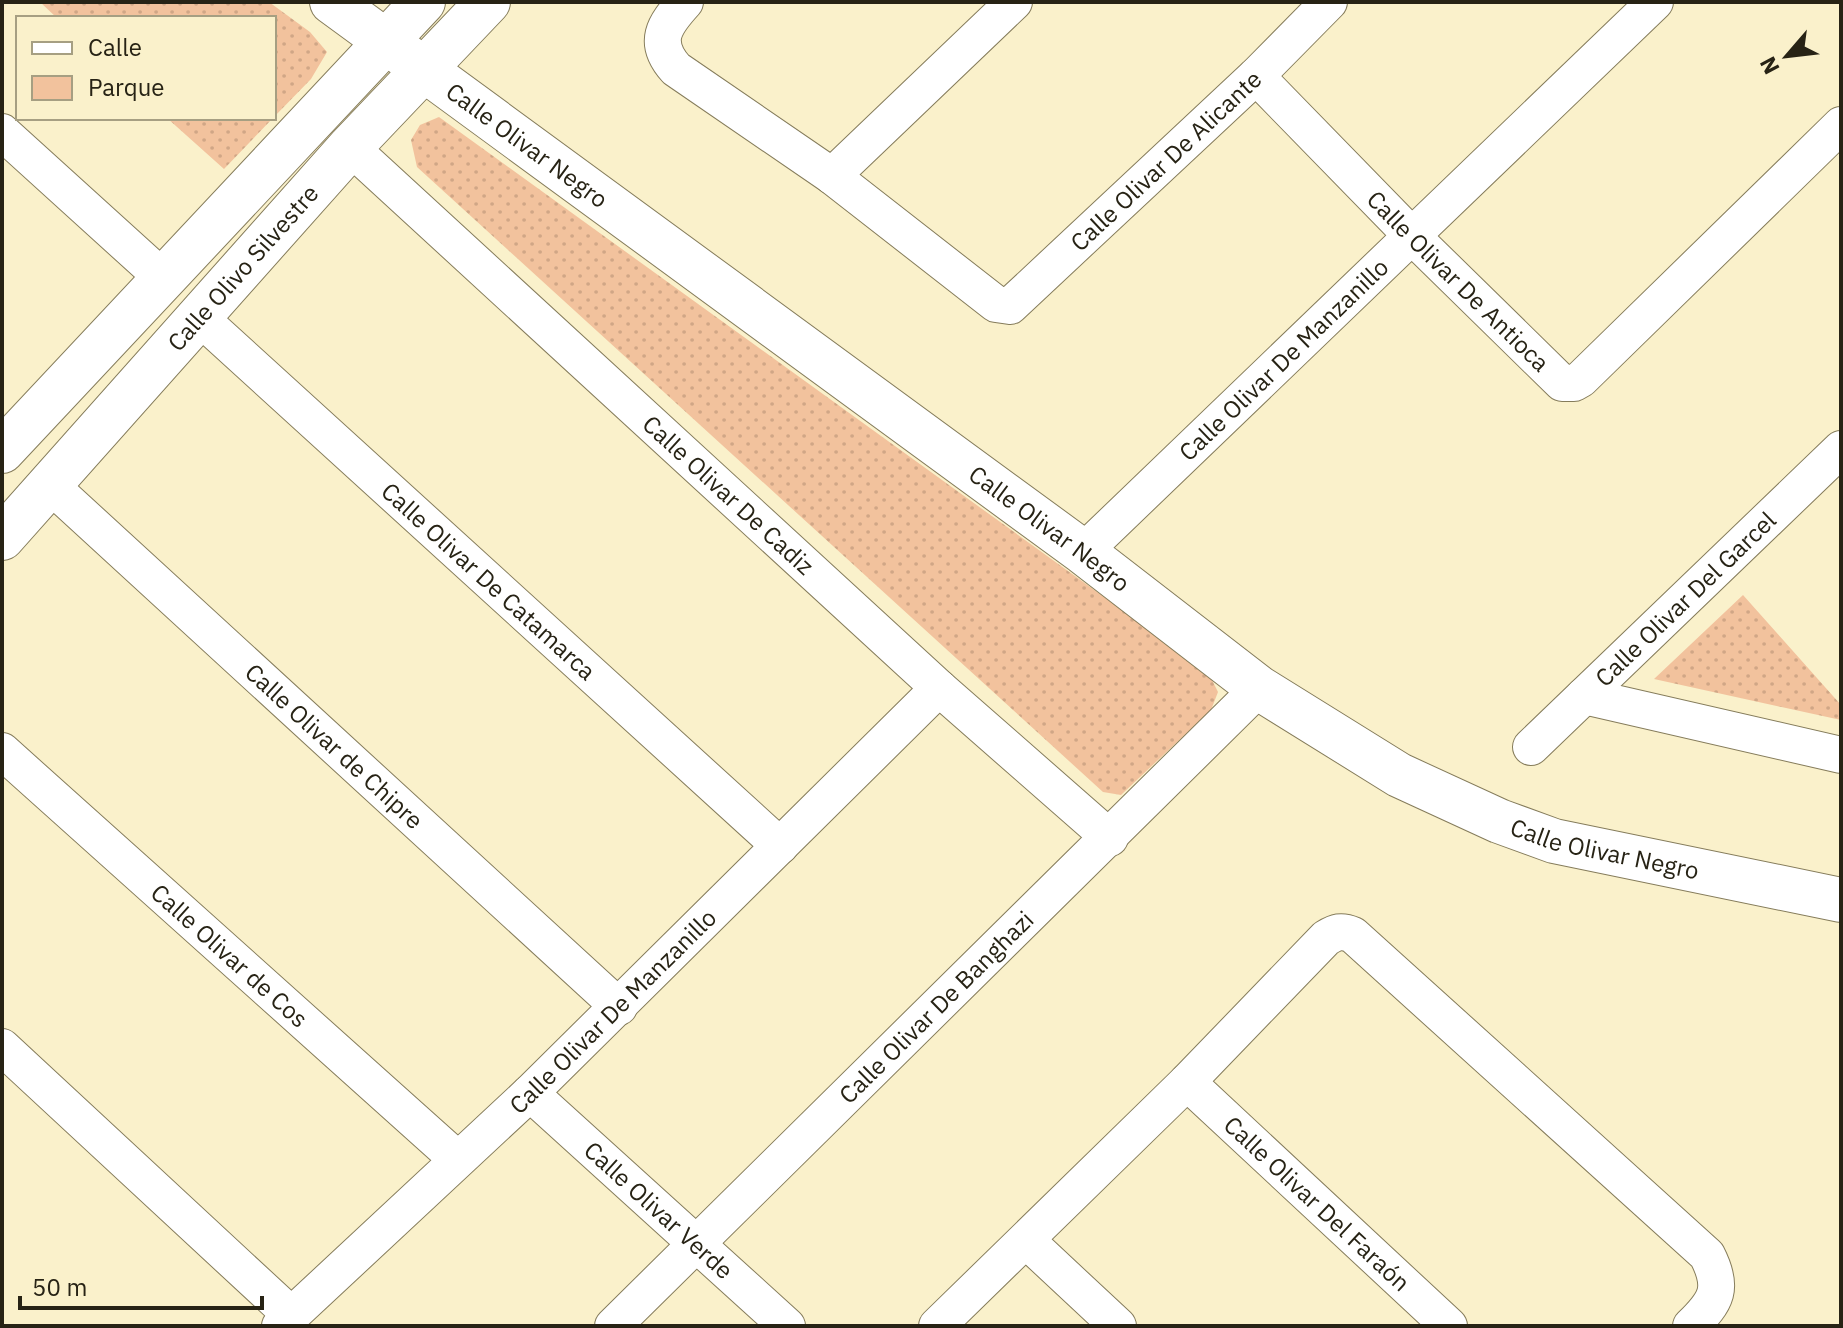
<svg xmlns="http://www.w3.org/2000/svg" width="1843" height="1328" viewBox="0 0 1843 1328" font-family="'IBM Plex Sans',sans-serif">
<defs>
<pattern id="green-dots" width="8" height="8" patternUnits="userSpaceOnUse" patternTransform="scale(2)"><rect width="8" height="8" fill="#f2c29d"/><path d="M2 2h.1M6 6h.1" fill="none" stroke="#d0a686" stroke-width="1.8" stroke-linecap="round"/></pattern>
</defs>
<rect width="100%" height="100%" fill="#faf1cb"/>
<path fill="url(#green-dots)" d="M40 2H269L310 32 327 52 311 79 274 117V18H57Z
M439 117 1208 672 1218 692 1211 710 1121 795 1103 792 417 167 411 140 420 125Z
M167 118H273L224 169Z
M1743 595 1841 705V720L1654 679Z"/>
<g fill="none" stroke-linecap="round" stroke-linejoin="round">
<g stroke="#857c5b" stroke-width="38">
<g id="street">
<path id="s1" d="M685 2C664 25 652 42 676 69L832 176 996 304 1010 306 1256 76 1329 2"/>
<path id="s2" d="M1256 76 1413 237 1562 383H1574L1581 379 1841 125"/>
<path d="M2 132 164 279"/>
<path id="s3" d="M350 147 939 688 1110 838"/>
<path d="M832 176 1014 2"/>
<path id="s4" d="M199 317 780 846"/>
<path id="s5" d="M50 485 619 1007"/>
<path id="s6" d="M1083 552 1655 2"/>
<path d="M1584 696 1841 755"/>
<path id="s7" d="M1531 747 1841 449"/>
<path id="s8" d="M2 751 457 1159"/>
<path d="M2 1047 291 1315"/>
<path id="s9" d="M1187 1082 1449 1326"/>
<path id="s10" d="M530 1093 787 1326"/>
<path d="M1027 1241 1118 1326"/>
<path id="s11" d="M280 1326 530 1093 939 688"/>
<path id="s12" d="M613 1326 1259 688"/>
<path d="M937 1326 1187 1082 1326 938C1336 932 1341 930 1353 935L1707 1255C1724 1288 1717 1301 1691 1326"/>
</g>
</g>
<g stroke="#857c5b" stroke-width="46">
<g id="secondary">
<path id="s13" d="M332 2 1083 552 1259 688 1399 775 1499 821 1554 841 1841 900"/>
<path d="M2 451 423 2"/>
<path id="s14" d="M2 538 350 147 488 2"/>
</g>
</g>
<use href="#street" stroke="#fff" stroke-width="36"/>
<use href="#secondary" stroke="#fff" stroke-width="44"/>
</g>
<g text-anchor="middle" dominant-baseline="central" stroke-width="8" stroke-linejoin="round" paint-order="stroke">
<g font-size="24" fill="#272315" stroke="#faf1cb">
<text stroke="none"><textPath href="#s13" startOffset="242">Calle Olivar Negro</textPath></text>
<text stroke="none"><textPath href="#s1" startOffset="702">Calle Olivar De Alicante</textPath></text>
<text stroke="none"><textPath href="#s14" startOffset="362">Calle Olivo Silvestre</textPath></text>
<text stroke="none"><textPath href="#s2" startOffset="288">Calle Olivar De Antioca</textPath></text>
<text stroke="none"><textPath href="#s6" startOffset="278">Calle Olivar De Manzanillo</textPath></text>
<text stroke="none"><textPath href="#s3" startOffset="514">Calle Olivar De Cadiz</textPath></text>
<text stroke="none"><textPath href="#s13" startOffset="890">Calle Olivar Negro</textPath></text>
<text stroke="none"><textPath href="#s4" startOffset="392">Calle Olivar De Catamarca</textPath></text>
<text stroke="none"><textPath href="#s7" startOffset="214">Calle Olivar Del Garcel</textPath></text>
<text stroke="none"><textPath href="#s5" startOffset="386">Calle Olivar de Chipre</textPath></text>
<text stroke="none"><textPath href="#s13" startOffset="1538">Calle Olivar Negro</textPath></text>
<text stroke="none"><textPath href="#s8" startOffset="306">Calle Olivar de Cos</textPath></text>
<text stroke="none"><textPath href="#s12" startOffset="454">Calle Olivar De Banghazi</textPath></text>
<text stroke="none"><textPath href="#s11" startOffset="458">Calle Olivar De Manzanillo</textPath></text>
<text stroke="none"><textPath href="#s9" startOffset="178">Calle Olivar Del Faraón</textPath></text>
<text stroke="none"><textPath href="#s10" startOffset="174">Calle Olivar Verde</textPath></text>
</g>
</g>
<rect width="1843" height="1328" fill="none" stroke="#272315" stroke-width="8"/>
<rect x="16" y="16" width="260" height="104" fill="#faf1cb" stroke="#a69f82" stroke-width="2"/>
<rect x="32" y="42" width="40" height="12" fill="#ffffff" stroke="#a69f82" stroke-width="2"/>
<text x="88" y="56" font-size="24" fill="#272315">Calle</text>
<rect x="32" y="76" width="40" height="24" fill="#f2c29d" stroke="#a69f82" stroke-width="2"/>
<text x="88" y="96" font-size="24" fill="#272315">Parque</text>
<g transform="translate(1787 56) rotate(242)" stroke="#faf1cb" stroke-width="6" paint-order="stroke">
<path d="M0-6L14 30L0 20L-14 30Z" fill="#272315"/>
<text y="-12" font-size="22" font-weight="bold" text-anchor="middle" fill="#272315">N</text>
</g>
<path d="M20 1296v12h242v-12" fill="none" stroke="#272315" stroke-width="4"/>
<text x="32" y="1296" font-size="24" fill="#272315" stroke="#faf1cb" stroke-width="6" paint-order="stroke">50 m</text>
</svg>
